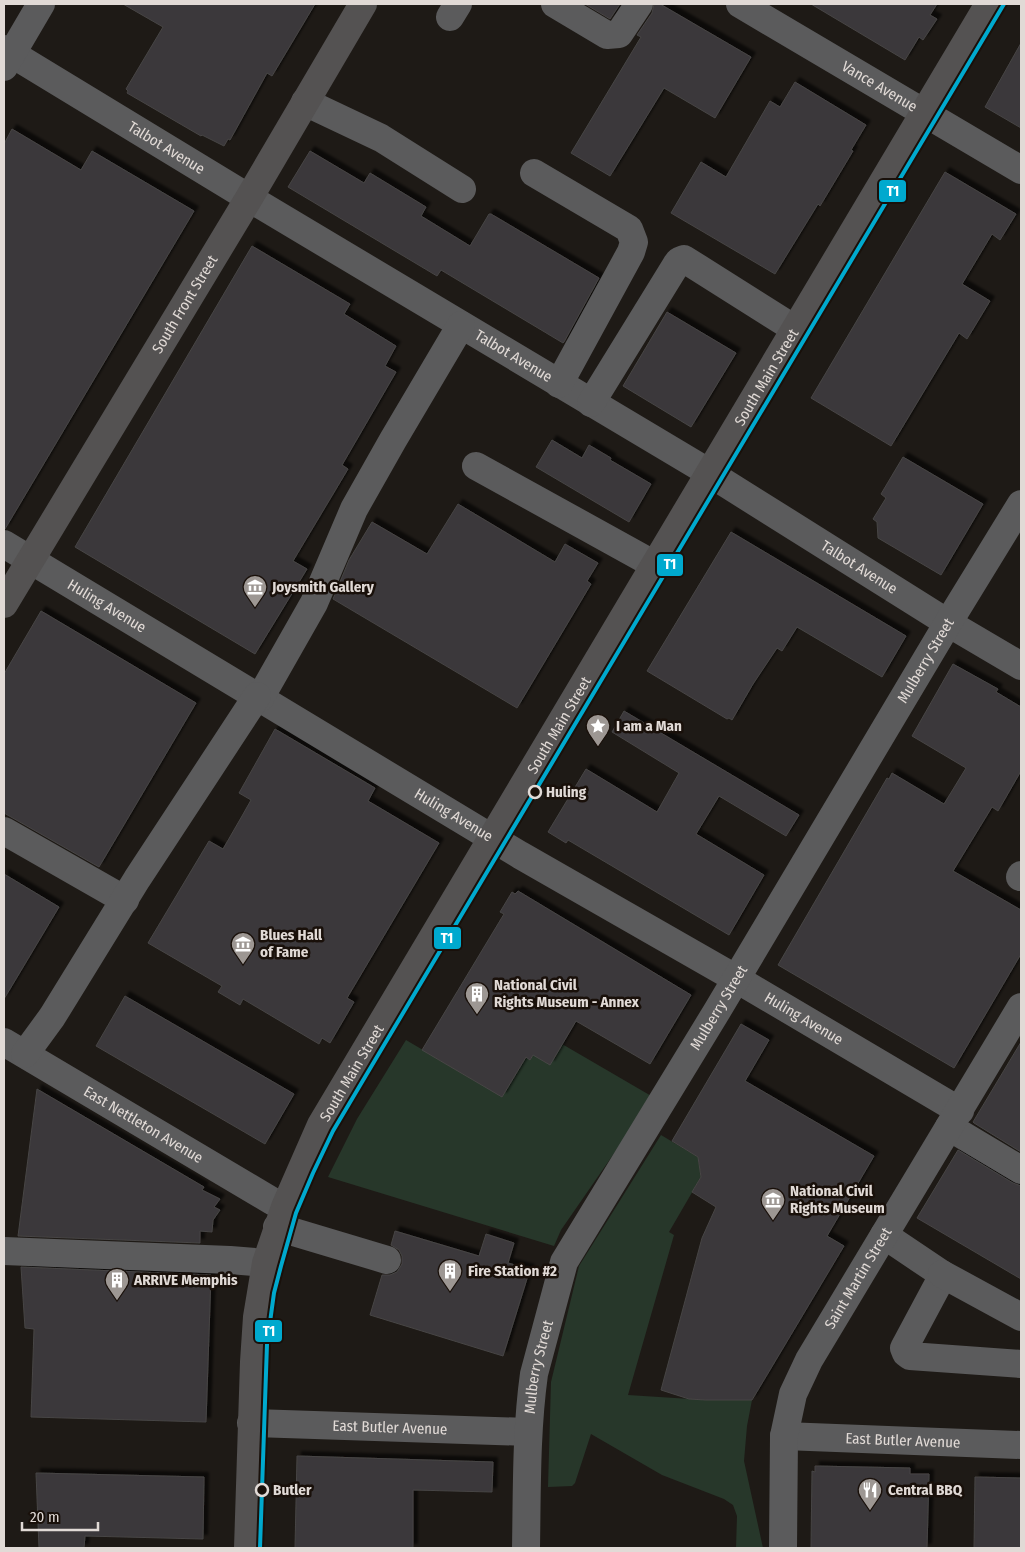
<svg xmlns="http://www.w3.org/2000/svg" width="1025" height="1552" viewBox="0 0 1025 1552" font-family="'Fira Sans Condensed',sans-serif">
<defs>
<filter id="shadow"><feDropShadow dx="4.5" dy="-4.5" stdDeviation="1" flood-color="#0009"/></filter>
</defs>
<rect width="100%" height="100%" fill="#1e1a16"/>
<path fill="#27372a" d="M406 1040 423 1050 526 1057 530 1060 533 1055 562 1044 653 1097 561 1230 554 1246 328 1177 357 1119Z
M661 1135 698 1157 701 1177 669 1232 674 1235 628 1395 706 1400H752L747 1426 744 1461 763 1548H736L737 1516 733 1505 724 1499 662 1475 591 1434 575 1483 572 1486 548 1487 551 1382 579 1266Z"/>
<path fill="#3b383a" stroke="#474545" filter="url(#shadow)" d="M123 4H315L272 76 267 73 230 140 228 139 224 146 202 135 201 136 127 93 128 91 126 89 163 27Z
M585 4H620L610 19Z
M654 4H660L751 57 715 118 664 88 610 176 571 153 641 37 637 35 652 13Z
M811 4H937L930 15 937 19 923 40 919 37 905 60Z
M1021 43V128L985 107Z
M795 82 866 125 851 150 853 151 820 206 818 204 775 274 671 213 701 162 726 177 770 101 780 107Z
M12 129 81 170 92 151 194 211 5 529 4 528V144Z
M310 151 364 183 370 173 426 207 421 216 470 246 489 214H491L599 278 564 342 563 343 441 270 437 276 288 187Z
M945 172 1016 214 1000 240 992 234 962 284 990 301 967 339 959 333 891 446 811 398Z
M252 246 350 304 344 314 396 346 385 366 396 372 342 465 348 469 293 561 307 569 255 654 75 547Z
M667 312 736 353 691 427 623 386Z
M552 440 582 458 589 445 611 458 610 460 651 484 629 522 536 467Z
M903 457 983 504 941 575 878 538 877 522 873 519 886 498 881 494Z
M458 504 555 562 565 544 598 563 587 581 591 584 517 708 333 599 349 560 372 522 427 554Z
M731 532 906 636 882 677 797 627 782 651 777 648 753 684 732 720 729 718 727 719 647 671Z
M41 611 196 703 99 867 4 813V674Z
M953 664 998 689 996 692 1021 707V771L998 811 992 807 953 871 1021 910V954L954 1068 778 965 887 778 889 779 892 773 944 804 966 768 912 736Z
M624 711 799 815 786 836 719 796 696 834 764 875 729 935 568 840 566 843 548 832 586 769 657 812 679 773 612 732Z
M275 729 375 788 368 801 439 843 347 998 354 1002 330 1043 322 1038 319 1044 243 999 240 1005 218 992 222 986 148 943 209 841 223 849 242 816 251 800 239 793Z
M4 874 59 907 4 999Z
M518 891 691 995 650 1064 576 1021 550 1065 533 1055 530 1060 526 1057 502 1097 422 1050 504 914 500 912 512 892 515 894Z
M125 996 294 1094 265 1144 96 1046Z
M741 1024 769 1040 745 1081 874 1156 827 1236 844 1246 752 1400H706L689 1399 661 1390 702 1238 716 1207 692 1192 701 1177 698 1157 672 1141Z
M1021 1042V1152L974 1123 973 1122Z
M37 1089 204 1187 202 1190 220 1199 214 1207 220 1210 213 1220 212 1232 200 1231V1243L18 1236Z
M958 1150 1013 1183 1021 1186V1279L917 1218Z
M395 1231 479 1256 486 1234 514 1243 508 1263 530 1269 503 1356 370 1315 382 1275H390L397 1272 402 1264V1256L399 1250 391 1245Z
M21 1267 211 1275 206 1422 31 1417 34 1329 25 1328Z
M297 1456 493 1462 492 1492 413 1490V1548H295Z
M815 1466 910 1468V1474H929L927 1548H811L812 1471 815 1472Z
M36 1473 204 1477 203 1539 85 1536 84 1548H39Z
M975 1477 1021 1478V1548H974Z"/>
<g fill="none" stroke-linecap="round" stroke-linejoin="round">
<g stroke="#5b5b5c" stroke-width="28">
<path d="M555 4 607 35 619 34 639 4"/>
<path id="s1" d="M740 4 1021 170"/>
<path d="M450 17 458 4"/>
<path id="s2" d="M4 49 249 198 698 466 948 623 1021 666"/>
<path d="M4 67 41 4"/>
<path d="M305 102 381 138 462 189"/>
<path d="M534 173 629 229 634 242 631 252 559 384"/>
<path d="M591 403 676 265 679 261 684 259 795 329"/>
<path d="M476 466 655 565"/>
<path id="s3" d="M4 544 520 855 735 978 960 1111"/>
<path d="M260 698 314 603 354 509 393 440 461 325"/>
<path d="M4 831 125 900"/>
<path d="M1020 877 1021 875"/>
<path id="s4" d="M4 1042 272 1201 285 1207"/>
<path d="M25 1054 52 1017 137 879 257 696"/>
<path d="M949 1127 1021 1170"/>
<path d="M277 1227 387 1260"/>
<path d="M884 1235 942 1274V1277L904 1348 906 1353 910 1356 1021 1364"/>
<path d="M4 1251 230 1260 266 1263"/>
<path d="M942 1274 1021 1317"/>
<path id="s5" d="M251 1423 528 1432"/>
<path id="s6" d="M784 1436 1021 1445"/>
<path id="s7" d="M526 1548C527 1490 526 1432 534 1374L564 1262 717 1011 948 623 1021 504"/>
<path id="s8" d="M783 1548 784 1436 793 1394 809 1360 1021 1007"/>
</g>
<g stroke="#545252" stroke-width="28">
<path id="s9" d="M4 604 249 198 363 4"/>
<path id="s10" d="M248 1548 254 1362 257 1317 266 1263 285 1207 321 1125 989 4"/>
</g>
<g stroke="#19100a" stroke-width="8">
<path id="tram-1" d="M260 1548 267 1344 274 1293 281 1266 296 1213 313 1173 333 1131 381 1050 1004 4"/>
</g>
<use href="#tram-1" stroke="#00a9ce" stroke-width="4"/>
</g>
<defs>
<g id="museum-pin" transform="scale(1.25)"><path d="M0 17L-7.5 6A9.5 9.5 0 1 1 7.5 6Z" fill="#9d9793" stroke="#19100a"/><path d="M0-6L6-3V-2H-6V-3ZM-5-1h2V3h-2ZM-1-1h2V3h-2ZM3-1h2V3H3ZM-6 4H6V6H-6Z" fill="#fff"/></g>
<g id="sight-pin" transform="scale(1.25)"><path d="M0 17L-7.5 6A9.5 9.5 0 1 1 7.5 6Z" fill="#9d9793" stroke="#19100a"/><path d="M0-6L1.8-2.2L6-1.7L2.9 1.2L3.7 5.4L0 3.3L-3.7 5.4L-2.9 1.2L-6-1.7L-1.8-2.2Z" fill="#fff"/></g>
<g id="building-pin" transform="scale(1.25)"><path d="M0 17L-7.5 6A9.5 9.5 0 1 1 7.5 6Z" fill="#9d9793" stroke="#19100a"/><path d="M-4-6H4V6H1V3H-1V6H-4ZM-2.5-4.3h1.7v1.8h-1.7ZM.8-4.3h1.7v1.8H.8ZM-2.5-1h1.7V.8h-1.7ZM.8-1h1.7V.8H.8Z" fill="#fff"/></g>
<g id="restaurant-pin" transform="scale(1.25)"><path d="M0 17L-7.5 6A9.5 9.5 0 1 1 7.5 6Z" fill="#9d9793" stroke="#19100a"/><path d="M-5-6h1v4h1v-4h1v4h1v-4h1v5L-1.5 .5V6h-2V.5L-5-1ZM5-6V6H3V1.5H1.5Q1.5-4 5-6Z" fill="#fff"/></g>
</defs>
<g fill-rule="evenodd">
<use href="#museum-pin" x="255" y="587"/>
<use href="#sight-pin" x="598" y="726"/>
<use href="#museum-pin" x="243" y="944"/>
<use href="#building-pin" x="477" y="994"/>
<use href="#museum-pin" x="773" y="1200"/>
<use href="#building-pin" x="450" y="1271"/>
<use href="#building-pin" x="117" y="1280"/>
<use href="#restaurant-pin" x="870" y="1490"/>
</g>
<g fill="#19100a" stroke="#e1dad6" stroke-width="2.5">
<circle cx="535" cy="792" r="6"/>
<circle cx="262" cy="1490" r="6"/>
</g>
<g text-anchor="middle" dominant-baseline="central" stroke-width="5" stroke-linejoin="round" paint-order="stroke">
<g font-size="15" fill="#e1dad6" stroke="#19100a">
<text stroke="none"><textPath href="#s1" startOffset="162">Vance Avenue</textPath></text>
<text stroke="none"><textPath href="#s2" startOffset="190">Talbot Avenue</textPath></text>
<text stroke="none"><textPath href="#s9" startOffset="350">South Front Street</textPath></text>
<text stroke="none"><textPath href="#s2" startOffset="595">Talbot Avenue</textPath></text>
<text stroke="none"><textPath href="#s10" startOffset="1305">South Main Street</textPath></text>
<text stroke="none"><textPath href="#s2" startOffset="1000">Talbot Avenue</textPath></text>
<text stroke="none"><textPath href="#s3" startOffset="120">Huling Avenue</textPath></text>
<text stroke="none"><textPath href="#s7" startOffset="992">Mulberry Street</textPath></text>
<text stroke="none"><textPath href="#s10" startOffset="900">South Main Street</textPath></text>
<text stroke="none"><textPath href="#s3" startOffset="525">Huling Avenue</textPath></text>
<text stroke="none"><textPath href="#s7" startOffset="588">Mulberry Street</textPath></text>
<text stroke="none"><textPath href="#s3" startOffset="930">Huling Avenue</textPath></text>
<text stroke="none"><textPath href="#s10" startOffset="495">South Main Street</textPath></text>
<text stroke="none"><textPath href="#s4" startOffset="162">East Nettleton Avenue</textPath></text>
<text stroke="none"><textPath href="#s8" startOffset="288">Saint Martin Street</textPath></text>
<text stroke="none"><textPath href="#s7" startOffset="182">Mulberry Street</textPath></text>
<text stroke="none"><textPath href="#s5" startOffset="139">East Butler Avenue</textPath></text>
<text stroke="none"><textPath href="#s6" startOffset="119">East Butler Avenue</textPath></text>
</g>
<g font-size="15" font-weight="bold" fill="#e1dad6" stroke="#19100a" text-anchor="start">
<text x="272" y="587">Joysmith Gallery</text>
<text x="616" y="726">I am a Man</text>
<text x="260" y="935">Blues Hall<tspan x="260" dy="17">of Fame</tspan></text>
<text x="494" y="985">National Civil<tspan x="494" dy="17">Rights Museum - Annex</tspan></text>
<text x="790" y="1191">National Civil<tspan x="790" dy="17">Rights Museum</tspan></text>
<text x="468" y="1271">Fire Station #2</text>
<text x="134" y="1280">ARRIVE Memphis</text>
<text x="888" y="1490">Central BBQ</text>
</g>
<g font-size="15" font-weight="bold" fill="#e1dad6" stroke="#19100a" text-anchor="start">
<text x="546" y="792">Huling</text>
<text x="273" y="1490">Butler</text>
</g>
</g>
<g stroke="#19100a" stroke-width="2">
<rect x="878" y="179" width="29" height="24" rx="5" fill="#00a9ce"/>
<rect x="656" y="553" width="28" height="24" rx="5" fill="#00a9ce"/>
<rect x="433" y="926" width="29" height="24" rx="5" fill="#00a9ce"/>
<rect x="254" y="1319" width="29" height="24" rx="5" fill="#00a9ce"/>
</g>
<g font-size="14" text-anchor="middle" font-weight="bold" fill="#fff">
<text x="893" y="196">T1</text>
<text x="670" y="569">T1</text>
<text x="447" y="943">T1</text>
<text x="269" y="1336">T1</text>
</g>
<rect width="1025" height="1552" fill="none" stroke="#e1dad6" stroke-width="10"/>
<path d="M22 1522v8h76v-8" fill="none" stroke="#e1dad6" stroke-width="2.5"/>
<text x="30" y="1522" font-size="15" fill="#e1dad6" stroke="#19100a" stroke-width="4" paint-order="stroke">20 m</text>
</svg>
